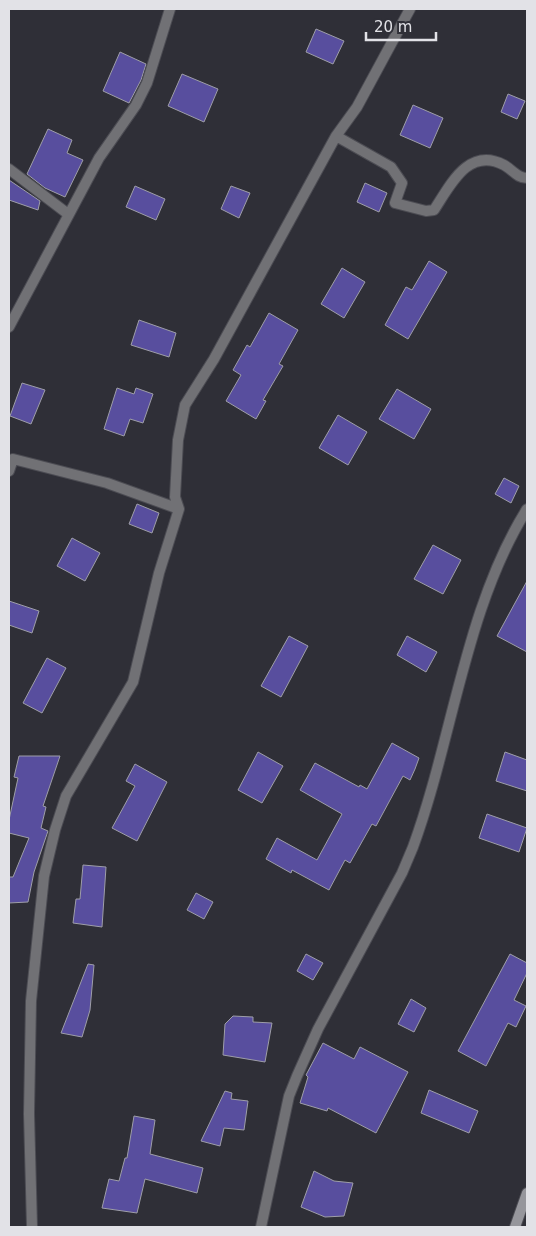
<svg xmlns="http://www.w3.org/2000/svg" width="536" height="1236" viewBox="0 0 536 1236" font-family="'DejaVu Sans',sans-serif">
<rect width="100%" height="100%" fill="#2f2f37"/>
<path fill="#584e9e" stroke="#9e9ea8" d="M316 29 344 41 333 64 306 52Z
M120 52 146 64 141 80 129 103 103 91Z
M182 74 218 89 204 122 168 106Z
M508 94 525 101 517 119 501 112Z
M413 105 443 118 430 148 400 135Z
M48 129 72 140 67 153 83 160 65 197 45 188 27 174Z
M9 180 40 201 38 210 9 200Z
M365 183 387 193 379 212 357 202Z
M135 186 165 199 156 220 126 207Z
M231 186 250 193 239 218 221 209Z
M429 261 447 272 408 339 385 325 406 287 412 290Z
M342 268 365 282 344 318 321 304Z
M269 313 298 330 279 364 283 366 263 400 266 401 256 419 226 401 241 375 233 370 247 345 250 347Z
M139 320 176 333 169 357 131 345Z
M22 383 45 390 31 424 10 416Z
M117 388 134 394 136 388 153 394 143 423 130 419 124 436 104 429Z
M397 389 431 409 414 439 379 419Z
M338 415 367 432 348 465 319 448Z
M504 478 519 486 511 503 495 494Z
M137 504 159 513 152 533 129 524Z
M72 538 100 553 85 581 57 566Z
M433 545 461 560 443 594 414 579Z
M527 581V652L497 636Z
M9 601 39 611 32 633 9 625Z
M289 636 308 646 281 697 261 686Z
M407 636 437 652 426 672 397 655Z
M47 658 66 668 42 713 23 703Z
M392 743 419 758 415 769 410 780 403 776 376 826 372 824 350 863 345 860 329 890 292 870 291 873 266 859 277 838 317 860 342 814 300 790 315 763 359 787 360 785 367 789Z
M258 752 283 766 262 803 238 790Z
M505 752 527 760V791L496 781Z
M19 756H60L43 806 46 807 41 828 48 831 34 872 28 902 9 903V877H13L29 838 9 833V820L18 778 14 777Z
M135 764 167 782 137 841 112 828 135 786 126 781Z
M487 814 527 828 519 852 479 838Z
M83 865 106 867 102 927 73 923 76 899H80Z
M196 893 213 902 204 919 187 910Z
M306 954 323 963 313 980 297 971Z
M510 954 527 963V973L514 1000 526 1006 516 1027 508 1023 486 1066 458 1051Z
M88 964 94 965 90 1010 82 1037 61 1033Z
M411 999 426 1008 414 1032 398 1024Z
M233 1016 253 1017V1022L272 1023 265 1062 223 1055 225 1024Z
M323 1043 354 1059 360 1047 408 1072 376 1133 328 1108 327 1111 300 1103 308 1077 306 1075Z
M429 1090 478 1111 469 1133 421 1113Z
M225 1091 232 1093 231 1099 248 1101 244 1130 224 1128 220 1146 201 1141Z
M134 1116 155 1120 150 1154 203 1168 197 1193 145 1179 137 1213 102 1208 109 1179 119 1181 125 1158H127Z
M314 1171 334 1181 353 1183 344 1216 325 1217 301 1207Z"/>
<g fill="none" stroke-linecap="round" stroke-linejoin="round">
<g stroke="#4c4c53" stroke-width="12">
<path id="street" d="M336 136 391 167 402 183 395 203 426 211 434 210C450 186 468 146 504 165 513 170 517 178 527 178
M9 169 68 214
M9 327 99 158 136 105 147 83 170 9
M9 471 13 459 107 483 179 509
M32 1227 29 1114 31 1001 44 876 55 830 66 796 133 682 159 573 179 509 175 497 178 440 185 405 214 359 336 136 357 107 410 9
M261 1227 289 1096 297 1076 318 1029 402 873 413 847C453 738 465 608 527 509"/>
</g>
<g stroke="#4c4c53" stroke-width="12">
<path id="secondary" d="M515 1227 527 1193"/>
</g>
<use href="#street" stroke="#717175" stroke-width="10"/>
<use href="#secondary" stroke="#96969c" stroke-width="10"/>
</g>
<rect width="536" height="1236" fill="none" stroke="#e2e2e7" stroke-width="20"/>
<path d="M366 32v8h70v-8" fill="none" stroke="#e2e2e7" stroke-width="2.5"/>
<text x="374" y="32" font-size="15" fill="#e2e2e7" stroke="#2f2f37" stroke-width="4" paint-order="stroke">20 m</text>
</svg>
